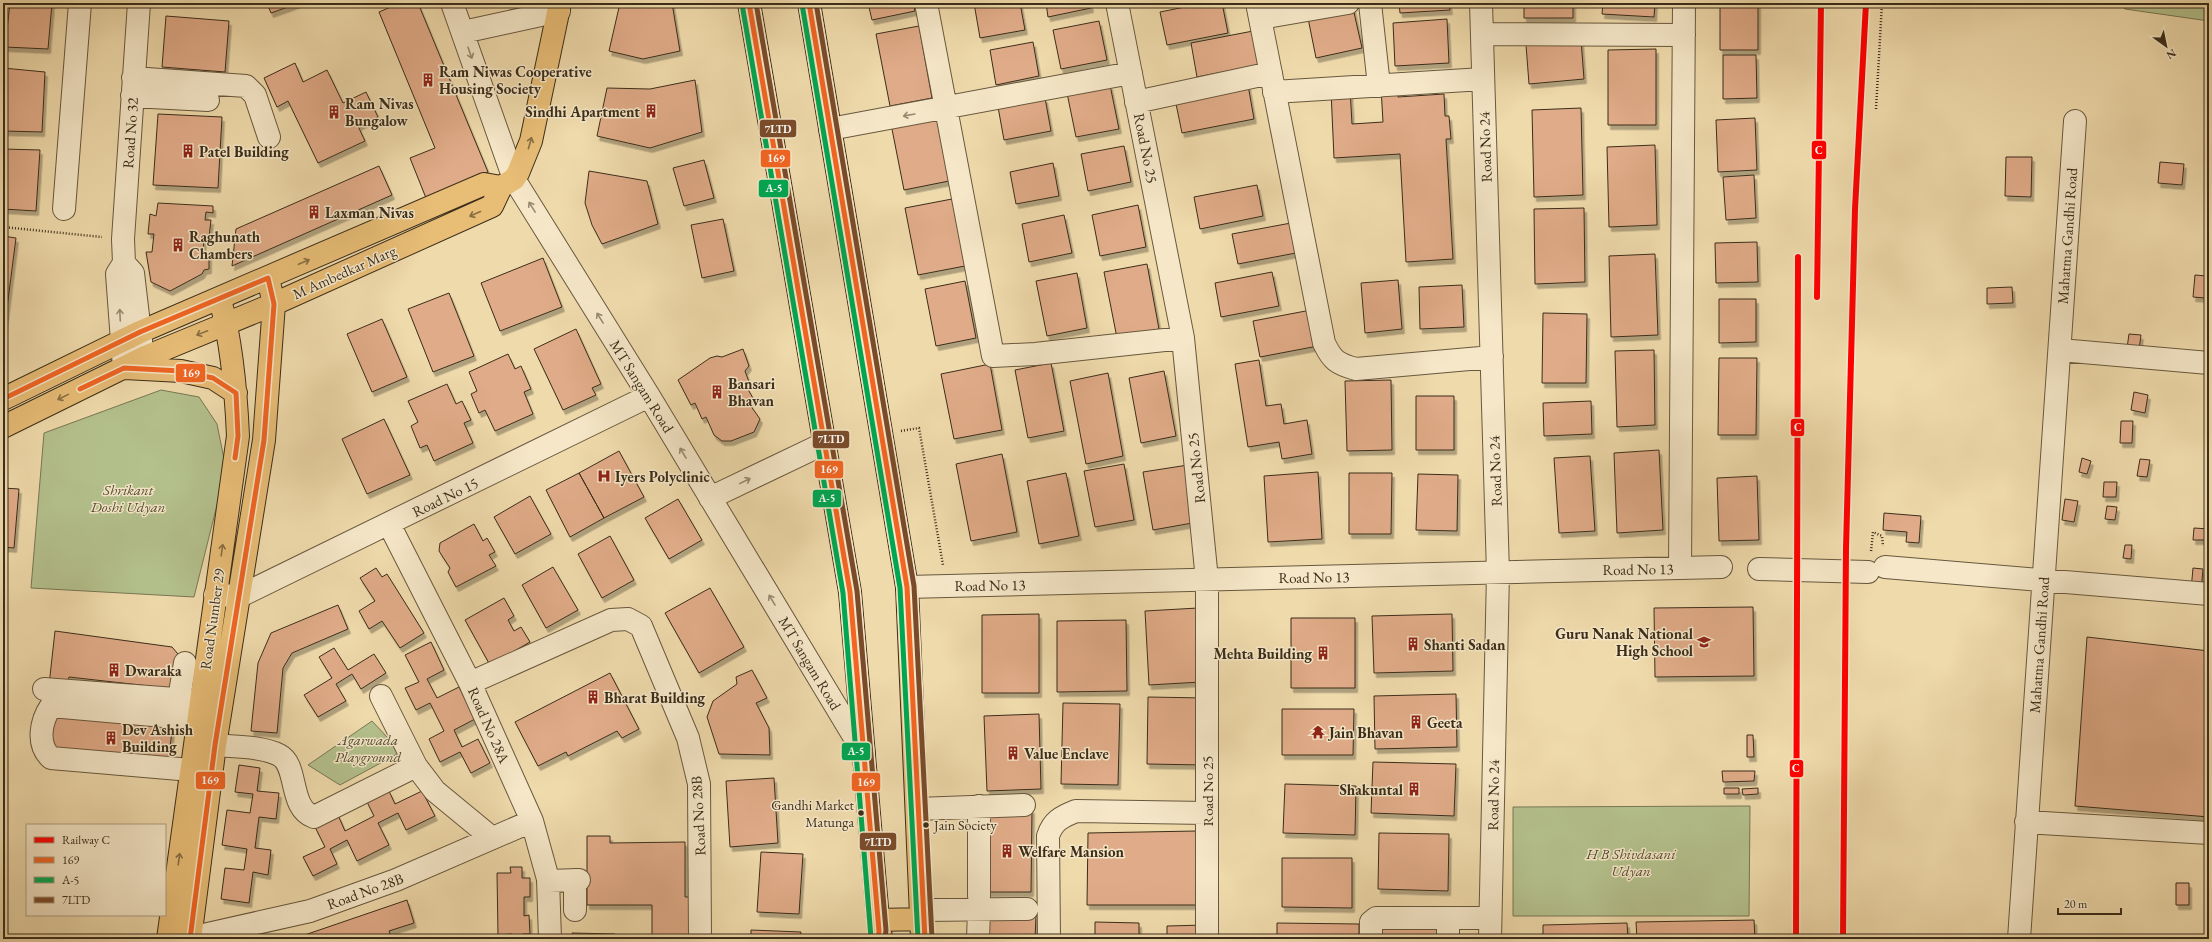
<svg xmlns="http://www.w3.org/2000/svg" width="2212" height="942" viewBox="0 0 2212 942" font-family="'EB Garamond',serif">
<defs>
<filter id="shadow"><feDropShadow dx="2.5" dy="4.5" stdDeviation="0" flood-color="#0004"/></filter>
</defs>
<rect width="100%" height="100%" fill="#efdaab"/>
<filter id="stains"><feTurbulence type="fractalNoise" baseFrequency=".005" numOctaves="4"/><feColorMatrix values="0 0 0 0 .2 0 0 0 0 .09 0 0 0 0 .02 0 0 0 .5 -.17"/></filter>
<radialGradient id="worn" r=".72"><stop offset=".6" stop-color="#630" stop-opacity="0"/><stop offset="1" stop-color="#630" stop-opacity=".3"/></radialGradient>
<path fill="#b4c18d" stroke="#787754" d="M2119 3H2209V21L2125 9Z
M161 390 199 397 217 424 226 469 194 597 31 588 44 433Z
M372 721 401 752 340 785 308 765Z
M1750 806 1749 916H1513V807Z"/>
<path fill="#e0ab88" stroke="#3b2d1a" filter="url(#shadow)" d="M10 3H52L48 49 5 47Z
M267 3H299L271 13Z
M400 3H418L488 172 426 198 410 158 435 148 379 12Z
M620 3H672L680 51 643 59 609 51Z
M868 3H913L915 11 872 20Z
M974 3H1020L1025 30 980 38Z
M1046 3H1090L1091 8 1048 17Z
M1205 3H1222L1228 33 1167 45 1160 12Z
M1399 3H1449L1450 10 1400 13Z
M1524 3H1573V18H1524Z
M1603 3H1655L1654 17 1602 14Z
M1720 3H1758V50H1720Z
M1353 8 1362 48 1316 58 1308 18Z
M166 16 229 21 225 72 162 67Z
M1447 19 1449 63 1395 66 1393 23Z
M1099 21 1107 60 1061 69 1053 30Z
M919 26 932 98 890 106 876 34Z
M1253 31 1259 65 1197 77 1191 43Z
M1581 40 1584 79 1529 84 1526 45Z
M1033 42 1039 76 996 85 990 50Z
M1656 49V125H1608V50Z
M1723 55H1756L1757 98 1723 99Z
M295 63 303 82 327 70 343 103 366 92 378 117 358 126 365 141 318 163 288 101 277 107 264 78Z
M3 68 45 72 42 132 3 131Z
M695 80 702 132 650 148 597 136 607 88 650 89Z
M1110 85 1119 129 1076 137 1067 93Z
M1248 85 1254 119 1182 133 1175 99Z
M1397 87 1398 97 1444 94 1445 116H1449L1451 139H1446L1453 259 1406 262 1400 154 1334 158 1331 91 1350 89 1352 124 1383 122 1381 88Z
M1045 98 1051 131 1004 140 998 107Z
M1581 108 1583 195 1534 197 1532 110Z
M158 114 222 117 218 188 153 185Z
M936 115 949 181 904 190 891 124Z
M1755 118 1757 170 1718 172 1716 120Z
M1655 145 1657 225 1609 227 1607 147Z
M1124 146 1131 182 1088 191 1081 154Z
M3 149 40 150 36 211 3 209Z
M2006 157H2032L2031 197 2005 196Z
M704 160 714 198 684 206 673 168Z
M2160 162 2184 164 2182 185 2158 183Z
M1053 163 1059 196 1016 204 1010 172Z
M379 166 392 195 232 266 236 229Z
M589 171 647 181 658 224 602 244 592 225 585 203Z
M1754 175 1756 218 1726 220 1723 177Z
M1257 185 1263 216 1200 229 1194 197Z
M952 199 965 266 918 275 905 208Z
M158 203 213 206V213L206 212 205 220H211L209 237 204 238 203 252 209 254V269L204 270 202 274 170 291 151 282 146 252H152L154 234H148L150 214 156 216Z
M1138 205 1146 247 1100 256 1092 215Z
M1584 208 1585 282 1535 284 1534 209Z
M1064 215 1072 253 1029 262 1022 224Z
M723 219 734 271 702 278 691 225Z
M1291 223 1296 253 1238 264 1232 234Z
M3 236 16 238 3 339Z
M1757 242 1758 282 1716 283 1715 243Z
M1655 254 1658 335 1611 337 1609 256Z
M543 258 562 307 500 331 481 283Z
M1147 264 1159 329 1117 338 1104 272Z
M1272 272 1279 306 1221 317 1215 283Z
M1077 273 1087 328 1047 336 1036 281Z
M2195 275 2207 276 2205 298 2193 297Z
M1398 280 1402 329 1365 333 1361 283Z
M965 281 976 338 936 346 925 289Z
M1462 285 1464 327 1420 329 1419 287Z
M2012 287 2013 303 1987 304V288Z
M449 293 474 356 433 372 408 309Z
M1719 299H1756V342L1719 343Z
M1311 310 1318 346 1260 357 1253 321Z
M1543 313 1587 314 1586 383H1542Z
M382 319 407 377 372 392 347 334Z
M576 329 601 384 592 388 596 395 563 410 534 349Z
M2129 334 2141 335 2138 357 2126 355Z
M743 349 749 366 745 371 749 382 745 384 754 400 748 402 760 419 754 432 731 441H722L714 435 706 417 702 419 695 403 691 405 678 380 710 358 717 356 722 357Z
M1654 350 1655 425 1617 427 1615 351Z
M508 354 515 369 521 366 531 389 524 392 533 414 495 431 485 410 479 413 471 394 477 391 469 372Z
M1719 358H1757L1756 435H1718Z
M1259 360 1266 406 1281 404 1284 424 1307 420 1312 454 1282 459 1279 442 1248 447 1235 364Z
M1051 363 1064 431 1028 438 1015 370Z
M990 364 1002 430 954 439 941 374Z
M1164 371 1176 436 1141 443 1129 378Z
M1108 373 1123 456 1086 464 1070 381Z
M1391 380 1392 450 1347 451 1345 381Z
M447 384 456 404 462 401 471 420 464 423 473 443 434 461 427 445 420 448 411 426 418 422 408 401Z
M2134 392 2148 395 2145 413 2131 410Z
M1416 396H1454V450H1416Z
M1591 401 1592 434 1544 436 1543 403Z
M384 419 410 475 367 494 342 439Z
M2121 421H2133L2132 443H2120Z
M1659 450 1663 530 1617 533 1614 453Z
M619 451 644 497 604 518 579 473Z
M1002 454 1017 532 971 541 956 464Z
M1590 456 1595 531 1559 533 1554 458Z
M2082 458 2091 461 2087 474 2079 472Z
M2140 459 2150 460 2147 477 2137 476Z
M1124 464 1134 520 1095 527 1084 471Z
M1188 465 1198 522 1153 530 1143 472Z
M1318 472 1322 539 1268 542 1264 476Z
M579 473 604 518 570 537 546 490Z
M1066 473 1079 536 1039 544 1027 481Z
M1349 473H1392L1391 534H1349Z
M1418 474 1458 475 1457 531 1416 530Z
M1757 476 1759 540 1719 541 1717 478Z
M2104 482H2117L2116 497H2103Z
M3 488 19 489 14 548 3 547Z
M530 496 551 534 515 554 494 517Z
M678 499 702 540 669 559 645 518Z
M2065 499 2078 501 2074 522 2062 520Z
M2107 506 2117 507 2115 520 2105 519Z
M1884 513 1921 516 1919 543 1906 542 1907 532 1883 530Z
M474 524 483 541 487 538 495 552 489 555 496 566 456 587 448 572 450 568 439 551 440 543Z
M2194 528 2209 529 2208 540H2193Z
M610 536 634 580 602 598 578 554Z
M2125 545H2132L2131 559 2123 558Z
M553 567 578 610 546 628 522 585Z
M376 568 382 577 387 574 424 633 400 648 382 621 369 629 359 611 375 601 360 578Z
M2193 568 2203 569 2201 591 2191 590Z
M710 588 744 647 699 673 665 613Z
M504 598 514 616 508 620 514 631 521 627 530 642 490 665 465 620Z
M338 605 348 629 292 653 283 668 277 733 251 731 258 663 271 633Z
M1753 607 1754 676 1655 677 1654 608Z
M1198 608 1201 682 1149 685 1145 611Z
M1039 614V693H982V615Z
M1452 614 1453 671 1374 673 1372 616Z
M1291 618H1355V688H1291Z
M1126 620 1127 691 1057 692V621Z
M55 631 172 647 178 654 172 698 149 686 69 677 67 687 49 685Z
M2087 637 2209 651V817L2075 806Z
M431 642 444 670 427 679 437 698 459 687 475 719 454 730 462 747 478 739 490 763 471 773 460 752 440 762 429 739 444 731 430 703 416 710 405 688 419 682 405 655Z
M334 648 348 670 374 654 386 673 361 689 352 674 336 684 346 701 318 717 304 695 332 678 319 657Z
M752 670 767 698 756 703 769 728 770 755 719 754 707 717 713 701 737 684 736 677Z
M610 673 639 729 622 738 617 731 568 756 566 752 538 766 515 722Z
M1456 694 1457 747 1375 749 1374 696Z
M1148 697 1206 698 1205 765 1147 764Z
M1063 703 1120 704 1118 785 1061 784Z
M1282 709H1354L1353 755H1282Z
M55 710 71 716 149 726 150 719 173 722 168 765 50 750Z
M1039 714 1041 789 987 791 984 716Z
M1747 735H1753L1754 757H1747Z
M1373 762 1456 764 1454 816 1371 813Z
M239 765 260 768 257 791 279 793 276 819 259 817 255 848 271 850 268 875 253 872 249 903 221 899 225 868 244 870 247 849 222 845 227 810 250 813 253 794 235 792Z
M1722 771H1755L1754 781 1723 782Z
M774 778 778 843 730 847 726 781Z
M1285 784 1356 786 1355 835 1283 833Z
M1724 788H1739V794H1724Z
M1758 788V794L1743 795 1742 789Z
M389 791 395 804 422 791 435 816 406 830 398 813 378 823 389 845 357 861 347 840 330 849 337 864 313 876 303 857 325 847 315 827 338 815 345 831 374 816 367 802Z
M984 809H1032L1031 892H983Z
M1196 831V905H1087L1088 833Z
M1379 833 1449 834 1448 891 1378 889Z
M587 836H610V843L685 842V897H689V939H652V905H587Z
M761 852 803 854 799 914 757 912Z
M1282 858H1352V908L1282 907Z
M510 867H522V878H530V897H524V916L529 915 530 934H523V939H512V934L498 935 497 873H511Z
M2176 883H2189V905H2176Z
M407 900 414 923 389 931 392 939H293Z
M985 914 1036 916 1035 939H984Z
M1754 920 1755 939H1637L1636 922Z
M1095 922 1139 923V939H1095Z
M1374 922 1439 924V939H1374Z
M1277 923 1359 924V939H1277Z
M1627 923 1628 939H1543V925Z
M1205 925V939H1167V926Z
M751 930 801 932 800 939H751Z
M572 933 615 934V939H572Z
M289 935 290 939H275Z"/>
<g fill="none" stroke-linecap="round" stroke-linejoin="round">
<g stroke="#68583e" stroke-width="24">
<path id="minor" d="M452 3 514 179 649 396 864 753
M926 3 993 356 1035 354 1183 338
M1117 3 1183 338 1207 580V939
M1257 3 1324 343C1332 360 1337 364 1356 369L1492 357
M1370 3 1379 86
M1481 3 1498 573 1490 939
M1260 18 1348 3
M463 32 559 11
M1482 34 1684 35
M133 78 246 86 255 95 269 137
M1274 92 1483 79
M132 96 208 100
M1136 102 1271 73
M830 129 1131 73
M64 209 80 3
M124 263 123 239 139 3
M2060 350 2209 363
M124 368 117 274 124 263 133 273 143 358
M710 498 825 443
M389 524 470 683 532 821 548 879 550 939
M1885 567 2209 594
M1680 568 1684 3
M1759 569 1868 572
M907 587 1721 567
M215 595 240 596 649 396
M470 683 611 620 628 619 641 626 688 738 699 784 700 939
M44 689 201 701
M381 696 416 766 435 791 492 838
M179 699 185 663
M215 745C235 747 261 746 279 755 299 765 288 808 314 817L416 766
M191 770 51 758C36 744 41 721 51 706L198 719
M917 809 1024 805
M2026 822 2209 833
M548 881 579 880
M979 896V806
M575 910V880
M922 910 1027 909
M172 936 190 938 310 911 396 880 532 821
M978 939 979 910
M1049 939 1048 836C1053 821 1061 817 1076 811L1207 813
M1371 939V922L1376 918H1490
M1448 939V918
M2019 939 2075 121"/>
</g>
<g stroke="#3b2d1a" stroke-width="24">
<path id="major" d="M125 368 181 371 213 378 236 393
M3 399 140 332 484 184 501 187
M3 427 143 358 274 304 492 206 501 187 514 179 518 173 531 141 560 3
M168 939 238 436C236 390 232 344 220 299
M190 939 215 745 264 440 274 304 268 278"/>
</g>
<g stroke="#3b2d1a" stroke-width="24">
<path id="highway" d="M749 3 850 592 879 931 882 939
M809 3 907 587 922 939
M878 920 922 919"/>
</g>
<path stroke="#3b2d1a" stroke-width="2.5" stroke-dasharray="1 2" stroke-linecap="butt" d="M1876 109 1882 3
M3 227 102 237
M901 431 919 428 943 565
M1871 551 1873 532 1882 536 1883 546"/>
<use href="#minor" stroke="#f5e7c8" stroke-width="22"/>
<use href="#major" stroke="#e8bd76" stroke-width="22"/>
<use href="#highway" stroke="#e8bd76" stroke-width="22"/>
<g stroke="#f5e7c8" stroke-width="8">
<path id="bus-1" d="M749 3 850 592 879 931 878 939
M809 3 907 587 925 939
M80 389 124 368 181 371 213 378 236 393 238 436 235 458
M3 399 140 332 268 278 274 304 264 440 215 745 190 939"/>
</g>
<g stroke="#f5e7c8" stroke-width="8">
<path id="bus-2" d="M742 4 843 593 871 938
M802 4 900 588 918 939"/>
</g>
<g stroke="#f5e7c8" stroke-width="8">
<path id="bus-3" d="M756 3 857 591 886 930 885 939
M816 3 914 586 932 938"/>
</g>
<use href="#bus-1" stroke="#f26522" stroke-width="5"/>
<use href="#bus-2" stroke="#00a651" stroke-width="5"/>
<use href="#bus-3" stroke="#7a4b2a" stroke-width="5"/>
<g stroke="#f5e7c8" stroke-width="9">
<path id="rail-1" d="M1817 297 1821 3
M1796 939 1798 257
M1843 939 1846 549 1855 209 1866 3"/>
</g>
<use href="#rail-1" stroke="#f00" stroke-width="6"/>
</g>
<defs><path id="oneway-shaft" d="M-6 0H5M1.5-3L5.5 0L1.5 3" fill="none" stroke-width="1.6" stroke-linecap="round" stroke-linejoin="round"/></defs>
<g stroke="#988a71">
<use href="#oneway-shaft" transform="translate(470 53) rotate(71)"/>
<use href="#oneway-shaft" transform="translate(909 115) rotate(170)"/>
<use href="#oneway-shaft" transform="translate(532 207) rotate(-122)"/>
<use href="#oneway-shaft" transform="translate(120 315) rotate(-93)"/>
<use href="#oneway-shaft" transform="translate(600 318) rotate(-122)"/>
<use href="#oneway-shaft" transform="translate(683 453) rotate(-121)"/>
<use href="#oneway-shaft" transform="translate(745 481) rotate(-26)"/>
<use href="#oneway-shaft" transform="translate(772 600) rotate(-121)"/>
</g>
<g stroke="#896e43">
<use href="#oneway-shaft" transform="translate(530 143) rotate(-74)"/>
<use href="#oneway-shaft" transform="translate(475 214) rotate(156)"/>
<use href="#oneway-shaft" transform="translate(304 262) rotate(-23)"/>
<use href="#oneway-shaft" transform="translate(202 333) rotate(158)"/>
<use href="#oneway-shaft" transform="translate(63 397) rotate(154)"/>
<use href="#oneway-shaft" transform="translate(222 550) rotate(-82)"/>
<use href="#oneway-shaft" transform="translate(179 859) rotate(-82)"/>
</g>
<defs>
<g id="building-bare" transform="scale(1.08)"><path d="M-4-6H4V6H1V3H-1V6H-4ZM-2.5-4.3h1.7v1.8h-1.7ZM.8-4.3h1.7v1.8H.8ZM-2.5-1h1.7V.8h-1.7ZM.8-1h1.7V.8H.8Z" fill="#8f2418" stroke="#f5e7c8" stroke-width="2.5" paint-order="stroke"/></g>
<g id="hospital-bare" transform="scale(1.08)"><path d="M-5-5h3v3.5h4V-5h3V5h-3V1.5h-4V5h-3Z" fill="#8f2418" stroke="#f5e7c8" stroke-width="2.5" paint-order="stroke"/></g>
<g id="school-bare" transform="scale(1.08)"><path d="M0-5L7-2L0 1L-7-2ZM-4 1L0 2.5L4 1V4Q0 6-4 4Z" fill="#8f2418" stroke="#f5e7c8" stroke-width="2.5" paint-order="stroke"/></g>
<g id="temple-bare" transform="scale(1.08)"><path d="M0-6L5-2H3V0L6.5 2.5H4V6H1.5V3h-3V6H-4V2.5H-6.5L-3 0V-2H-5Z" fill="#8f2418" stroke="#f5e7c8" stroke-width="2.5" paint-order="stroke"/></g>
</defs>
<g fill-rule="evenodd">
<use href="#building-bare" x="428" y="80"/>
<use href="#building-bare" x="651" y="111"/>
<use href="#building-bare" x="334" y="112"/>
<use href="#building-bare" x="188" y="151"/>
<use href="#building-bare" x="314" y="212"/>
<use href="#building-bare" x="178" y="245"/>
<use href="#building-bare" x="717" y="392"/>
<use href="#hospital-bare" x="604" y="476"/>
<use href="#school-bare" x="1704" y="642"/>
<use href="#building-bare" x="1413" y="644"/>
<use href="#building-bare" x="1323" y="653"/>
<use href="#building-bare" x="114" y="670"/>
<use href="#building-bare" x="593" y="697"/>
<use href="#building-bare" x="1416" y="722"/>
<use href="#temple-bare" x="1318" y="732"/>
<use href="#building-bare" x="111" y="738"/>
<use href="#building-bare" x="1013" y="753"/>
<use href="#building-bare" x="1414" y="789"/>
<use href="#building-bare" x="1007" y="851"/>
</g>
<g fill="#3b2d1a" stroke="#f5e7c8" stroke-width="1.5">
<circle cx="861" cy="813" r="3.5"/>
<circle cx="926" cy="825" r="3.5"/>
</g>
<g text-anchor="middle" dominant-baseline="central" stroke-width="3" stroke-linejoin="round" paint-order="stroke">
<g font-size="14" fill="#3b2d1a" stroke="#f5e7c8" text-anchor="end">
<text x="854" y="805">Gandhi Market<tspan x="854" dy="17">Matunga</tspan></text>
<text x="934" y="825" text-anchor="start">Jain Society</text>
</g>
<g font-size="15" font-weight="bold" fill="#3b2d1a" stroke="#f5e7c8" text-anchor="start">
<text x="439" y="71">Ram Niwas Cooperative<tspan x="439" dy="17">Housing Society</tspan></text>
<text x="345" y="103">Ram Nivas<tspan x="345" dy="17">Bungalow</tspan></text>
<text x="640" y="111" text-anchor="end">Sindhi Apartment</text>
<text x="199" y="151">Patel Building</text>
<text x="325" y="212">Laxman Nivas</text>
<text x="189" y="236">Raghunath<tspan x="189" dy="17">Chambers</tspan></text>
<text x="728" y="383">Bansari<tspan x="728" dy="17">Bhavan</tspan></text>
<text x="615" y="476">Iyers Polyclinic</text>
<text x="1693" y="633" text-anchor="end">Guru Nanak National<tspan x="1693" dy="17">High School</tspan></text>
<text x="1424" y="644">Shanti Sadan</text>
<text x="1312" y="653" text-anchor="end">Mehta Building</text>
<text x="125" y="670">Dwaraka</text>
<text x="604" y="697">Bharat Building</text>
<text x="1427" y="722">Geeta</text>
<text x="122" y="729">Dev Ashish<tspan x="122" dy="17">Building</tspan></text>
<text x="1329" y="732">Jain Bhavan</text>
<text x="1024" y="753">Value Enclave</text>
<text x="1403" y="789" text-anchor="end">Shakuntal</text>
<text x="1018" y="851">Welfare Mansion</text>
</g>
<g font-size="15" fill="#3b2d1a" stroke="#f5e7c8">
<text transform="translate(130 133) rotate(-86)">Road No 32</text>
<text transform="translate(1485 147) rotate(-92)">Road No 24</text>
<text transform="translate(1146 148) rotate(79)">Road No 25</text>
<text transform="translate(2067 236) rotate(-86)">Mahatma Gandhi Road</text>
<text transform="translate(344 272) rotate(-24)">M Ambedkar Marg</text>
<text transform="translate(642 386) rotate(58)">MT Sangam Road</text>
<text transform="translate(1196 468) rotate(-96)">Road No 25</text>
<text transform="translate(1495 471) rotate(-92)">Road No 24</text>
<text transform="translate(445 497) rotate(-26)">Road No 15</text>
<text transform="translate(1638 569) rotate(-1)">Road No 13</text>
<text transform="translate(1314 577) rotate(-1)">Road No 13</text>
<text transform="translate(990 585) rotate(-1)">Road No 13</text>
<text transform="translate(212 619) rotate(-82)">Road Number 29</text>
<text transform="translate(2039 645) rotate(-86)">Mahatma Gandhi Road</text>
<text transform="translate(810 663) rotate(59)">MT Sangam Road</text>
<text transform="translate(489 725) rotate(66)">Road No 28A</text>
<text transform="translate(1207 791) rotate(-90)">Road No 25</text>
<text transform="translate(1493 795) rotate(-89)">Road No 24</text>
<text transform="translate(698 816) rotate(-93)">Road No 28B</text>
<text transform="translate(365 891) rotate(-20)">Road No 28B</text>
</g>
<g font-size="15" font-style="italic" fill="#534b31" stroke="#f5e7c8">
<text x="128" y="489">Shrikant<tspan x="128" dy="17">Doshi Udyan</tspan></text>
<text x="368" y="739">Agarwada<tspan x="368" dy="17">Playground</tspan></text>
<text x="1631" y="853">H B Shivdasani<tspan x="1631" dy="17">Udyan</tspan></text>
</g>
</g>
<g stroke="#f5e7c8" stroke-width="1.5">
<rect x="759" y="119" width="38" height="19" rx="4" fill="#7a4b2a"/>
<rect x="1811" y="140" width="16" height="20" rx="4" fill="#f00"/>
<rect x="760" y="149" width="31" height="19" rx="4" fill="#f26522"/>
<rect x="758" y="179" width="31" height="19" rx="4" fill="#00a651"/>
<rect x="175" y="363" width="31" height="20" rx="4" fill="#f26522"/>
<rect x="1790" y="418" width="15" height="19" rx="4" fill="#f00"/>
<rect x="812" y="430" width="38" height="19" rx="4" fill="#7a4b2a"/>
<rect x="814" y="460" width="30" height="19" rx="4" fill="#f26522"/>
<rect x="812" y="489" width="30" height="19" rx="4" fill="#00a651"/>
<rect x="841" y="742" width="30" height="19" rx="4" fill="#00a651"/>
<rect x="1789" y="759" width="15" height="19" rx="4" fill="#f00"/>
<rect x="195" y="771" width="31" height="19" rx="4" fill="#f26522"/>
<rect x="851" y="772" width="30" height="20" rx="4" fill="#f26522"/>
<rect x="859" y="832" width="38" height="19" rx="4" fill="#7a4b2a"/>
</g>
<g font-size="11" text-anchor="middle" font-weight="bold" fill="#fff">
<text x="778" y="133">7LTD</text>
<text x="1819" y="154">C</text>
<text x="776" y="162">169</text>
<text x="774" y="192">A-5</text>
<text x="191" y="377">169</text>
<text x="1798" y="431">C</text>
<text x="831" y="443">7LTD</text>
<text x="829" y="473">169</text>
<text x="827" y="502">A-5</text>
<text x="856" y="755">A-5</text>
<text x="1796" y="772">C</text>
<text x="210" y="784">169</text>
<text x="866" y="786">169</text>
<text x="878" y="846">7LTD</text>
</g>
<rect width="2212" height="942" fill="none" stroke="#efdaab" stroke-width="16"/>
<rect x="4" y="4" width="2204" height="934" fill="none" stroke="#3b2d1a" stroke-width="2"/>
<rect x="8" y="8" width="2196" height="926" fill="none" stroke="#3b2d1a"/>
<rect x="26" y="824" width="140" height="92" fill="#f5e7c8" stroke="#ab9d82"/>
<rect x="34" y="837" width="20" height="6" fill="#ff0000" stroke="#ab9d82"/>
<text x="62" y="844" font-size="12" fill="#3b2d1a">Railway C</text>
<rect x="34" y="857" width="20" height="6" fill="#f26522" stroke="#ab9d82"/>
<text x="62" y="864" font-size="12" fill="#3b2d1a">169</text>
<rect x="34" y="877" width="20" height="6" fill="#00a651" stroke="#ab9d82"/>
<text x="62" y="884" font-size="12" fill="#3b2d1a">A-5</text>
<rect x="34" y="897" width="20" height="6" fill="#7a4b2a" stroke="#ab9d82"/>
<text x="62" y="904" font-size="12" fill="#3b2d1a">7LTD</text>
<g transform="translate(2166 46) rotate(147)" stroke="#f5e7c8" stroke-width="3" paint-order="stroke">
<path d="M0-3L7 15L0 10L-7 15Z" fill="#3b2d1a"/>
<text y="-6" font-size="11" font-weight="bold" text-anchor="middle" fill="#3b2d1a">N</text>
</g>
<path d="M2058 908v6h63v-6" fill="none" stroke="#3b2d1a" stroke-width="2"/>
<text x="2064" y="908" font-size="12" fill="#3b2d1a" stroke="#f5e7c8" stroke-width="3" paint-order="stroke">20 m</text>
<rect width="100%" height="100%" filter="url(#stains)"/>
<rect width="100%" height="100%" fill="url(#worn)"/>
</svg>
